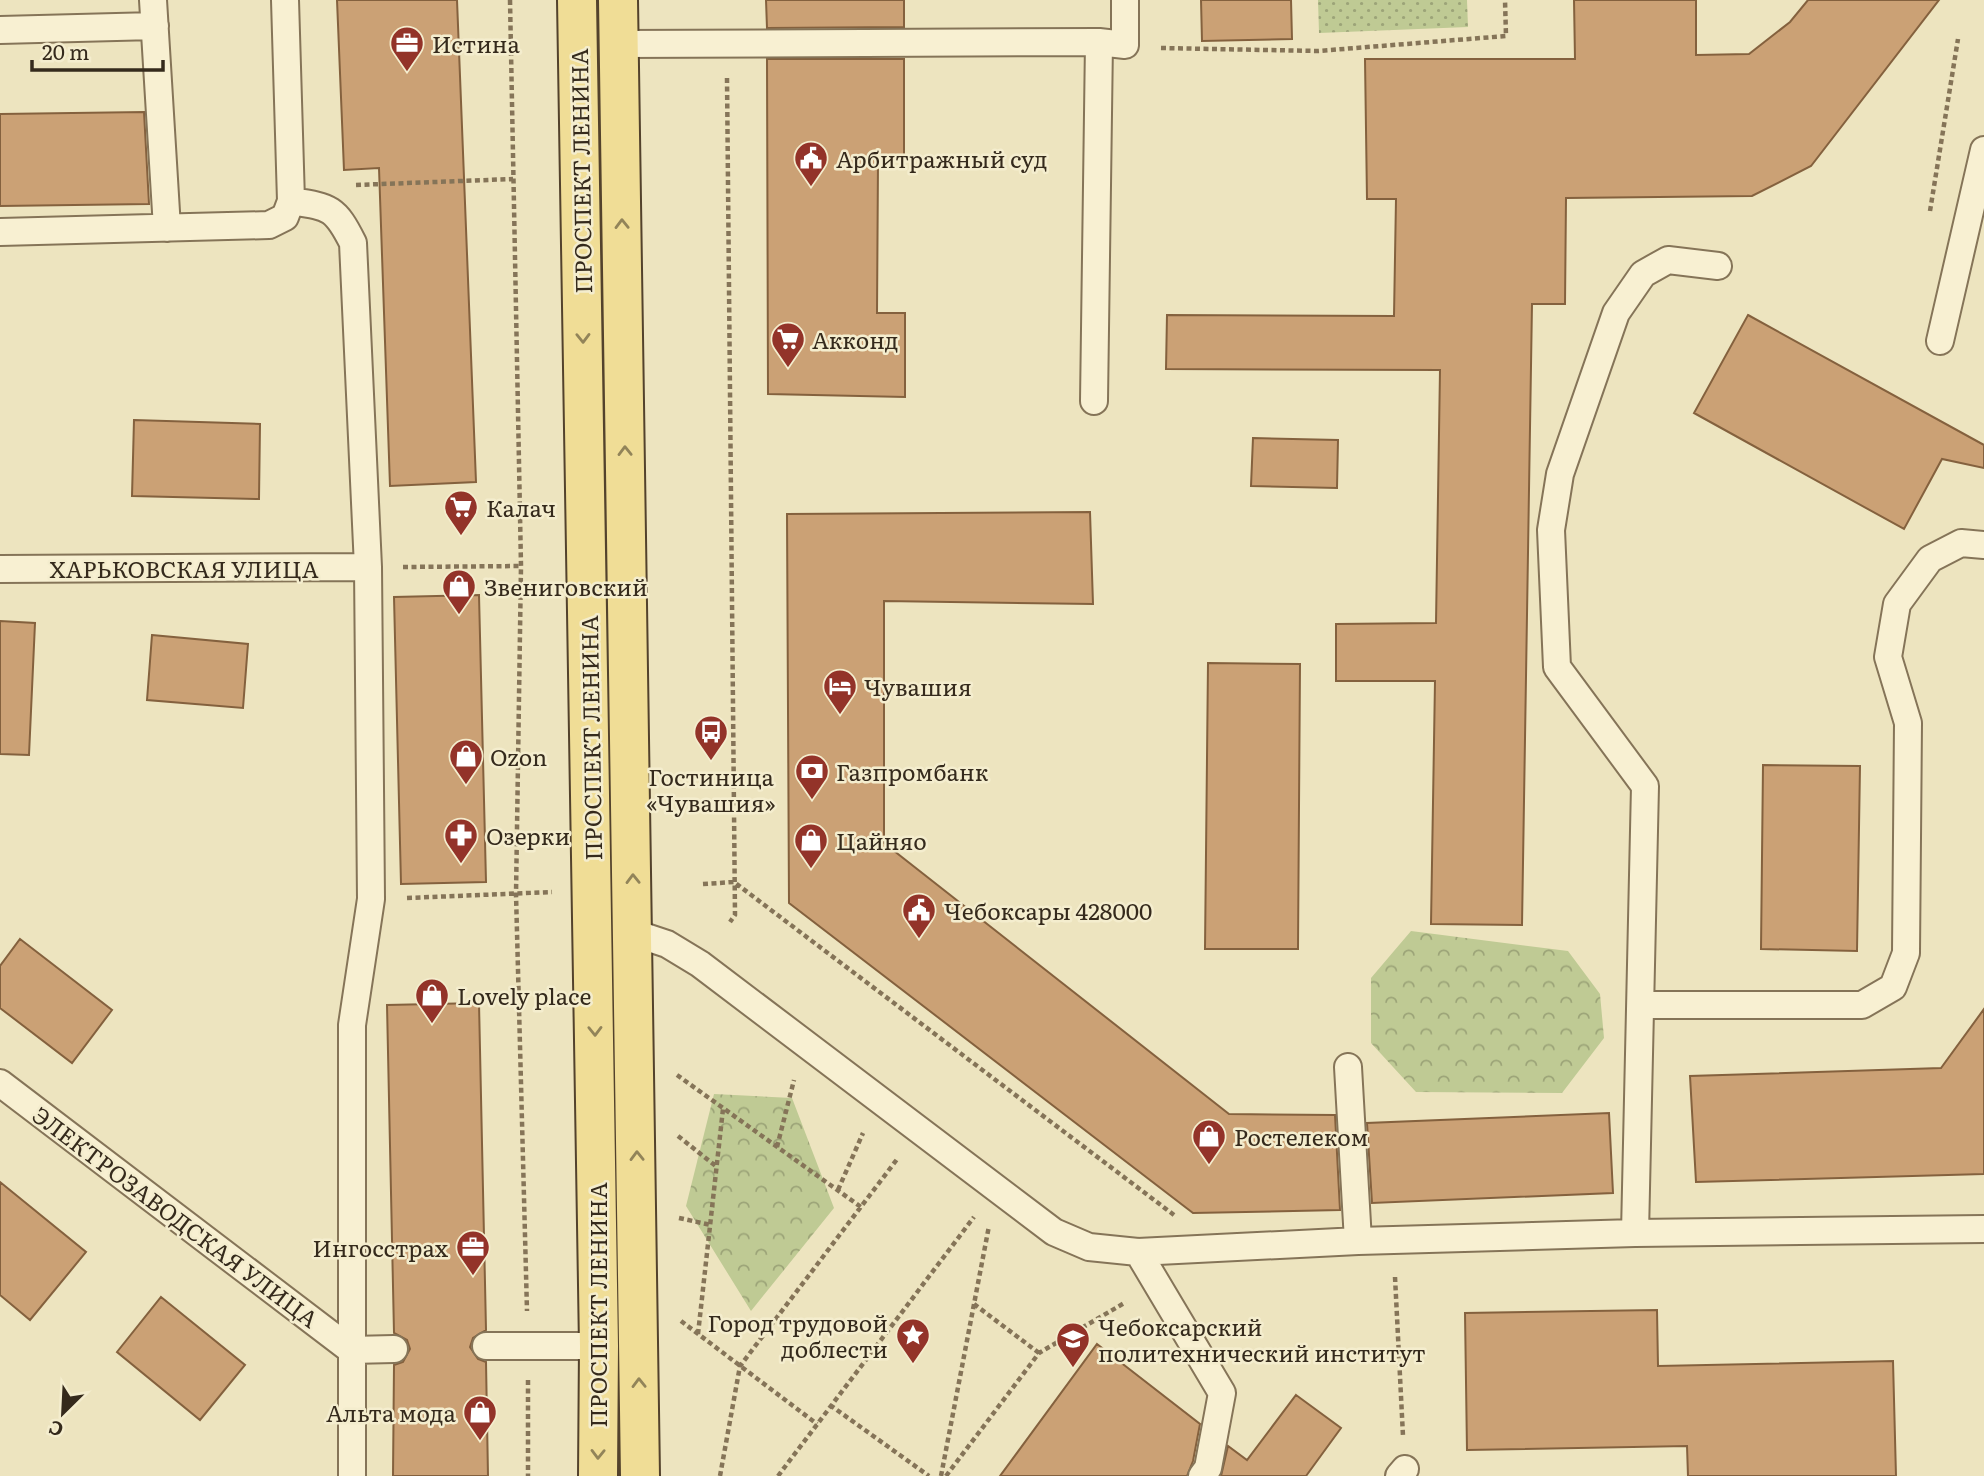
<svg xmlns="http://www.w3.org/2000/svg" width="1984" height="1476" viewBox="0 0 1984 1476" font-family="Literata,serif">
<defs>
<pattern id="forest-crowns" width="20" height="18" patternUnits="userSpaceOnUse" patternTransform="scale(1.75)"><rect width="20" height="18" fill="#bfca94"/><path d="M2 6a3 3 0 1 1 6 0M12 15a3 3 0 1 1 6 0" fill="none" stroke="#9ca478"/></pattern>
<pattern id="park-dots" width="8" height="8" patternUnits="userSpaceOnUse" patternTransform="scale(1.75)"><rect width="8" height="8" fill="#bfca94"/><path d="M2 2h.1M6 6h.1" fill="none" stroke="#9ca478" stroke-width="1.8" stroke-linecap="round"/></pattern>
</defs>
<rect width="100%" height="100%" fill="#ede4bf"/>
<path fill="url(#forest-crowns)" d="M1411 931 1568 951 1600 994 1604 1038 1562 1093 1416 1092 1371 1043V978Z
M714 1094 792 1098 834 1208 751 1311 686 1206Z"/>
<path fill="url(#park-dots)" d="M1318 0H1467L1468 27 1319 33Z"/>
<path fill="#cba175" stroke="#84613e" stroke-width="2" d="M337 0H457L476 482 390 486 379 168 344 170Z
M766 0H904V27L767 28Z
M1201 0H1291L1292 39 1202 41Z
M1574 0H1696V55L1749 54 1790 22 1808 0H1939L1811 166 1752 196 1566 198 1565 304H1532L1522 925 1431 924 1435 681H1336V624L1436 623 1440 370 1166 369 1167 315 1394 316 1396 199H1367L1365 59H1575Z
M767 59H904V160L878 161 877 313H905V397L768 394Z
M144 112 149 204 0 206V114Z
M1748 315 1984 445V468L1942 459 1904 529 1694 413Z
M134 420 260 424 259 499 132 496Z
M1253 438 1338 440 1337 488 1251 486Z
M1090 512 1093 604 884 601V843L1229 1114 1335 1115 1340 1210 1193 1213 789 903 787 514Z
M479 595 486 882 401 884 394 597Z
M0 621 35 623 29 755 0 754Z
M152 635 248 644 243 708 147 700Z
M1208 663 1300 664 1298 949H1205Z
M1763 765 1860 766 1857 951 1761 949Z
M20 939 112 1010 72 1063 0 1008V966Z
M479 1003 486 1330 473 1338 470 1347 478 1359 486 1362 488 1476H393L394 1365 403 1362 410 1349 407 1340 394 1333 387 1005Z
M1984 1009V1174L1696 1182 1690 1076 1941 1068Z
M1609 1113 1613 1193 1372 1203 1367 1123Z
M0 1182 86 1252 30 1320 0 1295Z
M161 1297 245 1365 200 1420 117 1352Z
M1657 1310 1658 1366 1893 1361 1896 1476H1688L1687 1446 1467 1450 1465 1313Z
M1097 1344 1200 1424 1193 1461 1187 1476H1000Z
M1296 1395 1341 1428 1306 1476H1221L1228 1446 1247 1460Z"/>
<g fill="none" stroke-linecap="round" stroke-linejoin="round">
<g stroke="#857458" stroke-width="30">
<path id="lane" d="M153 0 167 228
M0 30 155 26
M619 44 1099 42 1125 45V0
M291 201C330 207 335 207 353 243L368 567 371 899 352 1025V1476
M0 232 269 225 285 217 291 201 285 0
M1940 341 1984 150
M1094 401 1099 42
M0 569 368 567
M634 933 667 944 700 964 1054 1232 1089 1247 1138 1252 1358 1241 1635 1233 1984 1229
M1642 1005H1862L1893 987 1906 953 1908 723 1888 657 1897 604 1930 559 1961 543 1984 545
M1348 1067 1358 1241
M0 1083 351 1350 394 1349
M1635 1233 1645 786 1557 667 1551 530 1560 474 1616 313 1643 274 1668 260 1718 266
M1138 1252 1222 1393 1208 1468 1202 1476
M486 1346H599
M1399 1476 1405 1469"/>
</g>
<g stroke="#53422c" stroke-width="42">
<path id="primary" d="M577 0 599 1346 598 1476
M618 0 640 1476"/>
</g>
<path stroke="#857458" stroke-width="4.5" stroke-dasharray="5 3.5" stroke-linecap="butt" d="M510 0 521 566 516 894 527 1311
M1161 48 1318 51 1506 36 1505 0
M727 78 735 915 730 922
M356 185 513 179
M1930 211 1958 39
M403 567 521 566
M703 884 734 882 1174 1215
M407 898 552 892
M677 1075 861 1207
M678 1136 717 1167
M777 1147 794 1080
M838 1190 863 1133
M679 1218 711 1225
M1395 1277 1403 1436
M974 1304 1039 1353
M681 1321 817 1424
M698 1334 723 1109
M528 1380V1476
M830 1405 929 1476
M720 1476 740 1366 898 1158
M778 1476 974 1217
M941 1476 989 1226
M946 1476 1039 1353 1126 1302"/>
<use href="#lane" stroke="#f8f0d2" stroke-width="26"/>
<use href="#primary" stroke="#f0dd96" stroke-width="38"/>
</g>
<defs><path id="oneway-chevron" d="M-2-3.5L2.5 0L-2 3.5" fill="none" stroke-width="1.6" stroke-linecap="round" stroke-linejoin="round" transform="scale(1.75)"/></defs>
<g stroke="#928459">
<use href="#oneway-chevron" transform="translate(622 224) rotate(-91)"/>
<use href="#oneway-chevron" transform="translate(583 338) rotate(89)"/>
<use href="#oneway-chevron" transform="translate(625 451) rotate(-91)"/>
<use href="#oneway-chevron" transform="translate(633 879) rotate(-91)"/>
<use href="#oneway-chevron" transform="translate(595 1031) rotate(89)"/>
<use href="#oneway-chevron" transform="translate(637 1156) rotate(-91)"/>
<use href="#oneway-chevron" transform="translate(639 1383) rotate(-91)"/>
<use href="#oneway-chevron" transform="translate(598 1454) rotate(91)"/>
</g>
<defs>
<g id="office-pin" transform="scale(1.75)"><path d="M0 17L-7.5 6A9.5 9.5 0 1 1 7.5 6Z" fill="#933329" stroke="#f4edce"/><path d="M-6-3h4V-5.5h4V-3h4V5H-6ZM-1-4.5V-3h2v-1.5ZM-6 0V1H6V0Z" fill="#fff"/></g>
<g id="civic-pin" transform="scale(1.75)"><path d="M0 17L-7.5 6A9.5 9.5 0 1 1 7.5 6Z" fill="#933329" stroke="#f4edce"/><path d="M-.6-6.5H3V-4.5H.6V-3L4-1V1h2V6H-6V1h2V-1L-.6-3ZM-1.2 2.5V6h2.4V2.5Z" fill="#fff"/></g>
<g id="supermarket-pin" transform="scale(1.75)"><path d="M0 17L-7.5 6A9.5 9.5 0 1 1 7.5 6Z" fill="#933329" stroke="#f4edce"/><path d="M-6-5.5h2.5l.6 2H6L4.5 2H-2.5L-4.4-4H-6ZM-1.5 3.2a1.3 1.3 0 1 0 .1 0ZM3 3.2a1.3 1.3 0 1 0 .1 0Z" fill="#fff"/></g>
<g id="shop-pin" transform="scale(1.75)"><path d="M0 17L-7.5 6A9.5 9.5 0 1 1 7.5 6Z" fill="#933329" stroke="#f4edce"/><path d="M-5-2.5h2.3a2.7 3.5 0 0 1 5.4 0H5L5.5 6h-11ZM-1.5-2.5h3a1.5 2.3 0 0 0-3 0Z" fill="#fff"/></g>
<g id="hotel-pin" transform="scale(1.75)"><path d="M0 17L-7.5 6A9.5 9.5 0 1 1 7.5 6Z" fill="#933329" stroke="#f4edce"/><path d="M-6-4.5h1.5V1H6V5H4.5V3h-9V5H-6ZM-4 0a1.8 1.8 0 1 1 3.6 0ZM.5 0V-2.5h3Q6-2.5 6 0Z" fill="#fff"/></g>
<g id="bus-pin" transform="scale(1.75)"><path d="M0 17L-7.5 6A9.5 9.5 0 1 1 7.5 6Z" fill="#933329" stroke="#f4edce"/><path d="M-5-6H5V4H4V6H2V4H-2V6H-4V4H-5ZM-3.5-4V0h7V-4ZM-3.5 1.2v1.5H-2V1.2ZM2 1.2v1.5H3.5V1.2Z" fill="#fff"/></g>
<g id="bank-pin" transform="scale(1.75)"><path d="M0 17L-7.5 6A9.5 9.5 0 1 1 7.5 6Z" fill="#933329" stroke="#f4edce"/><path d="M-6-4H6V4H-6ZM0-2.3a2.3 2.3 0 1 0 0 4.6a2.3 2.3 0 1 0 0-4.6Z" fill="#fff"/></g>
<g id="pharmacy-pin" transform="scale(1.75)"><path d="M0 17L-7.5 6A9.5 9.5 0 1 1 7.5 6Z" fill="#933329" stroke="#f4edce"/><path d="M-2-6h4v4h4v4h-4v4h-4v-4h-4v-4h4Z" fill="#fff"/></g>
<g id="sight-pin" transform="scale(1.75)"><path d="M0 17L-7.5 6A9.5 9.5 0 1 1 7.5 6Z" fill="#933329" stroke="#f4edce"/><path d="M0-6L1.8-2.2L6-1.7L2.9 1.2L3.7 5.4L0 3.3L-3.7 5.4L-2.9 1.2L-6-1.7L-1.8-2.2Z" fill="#fff"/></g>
<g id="university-pin" transform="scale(1.75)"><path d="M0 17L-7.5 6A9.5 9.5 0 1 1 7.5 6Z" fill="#933329" stroke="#f4edce"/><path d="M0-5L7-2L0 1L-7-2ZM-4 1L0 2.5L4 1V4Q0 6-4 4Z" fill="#fff"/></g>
</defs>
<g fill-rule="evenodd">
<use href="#office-pin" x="407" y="43"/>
<use href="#civic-pin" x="811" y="158"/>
<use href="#supermarket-pin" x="788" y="339"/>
<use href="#supermarket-pin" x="461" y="507"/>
<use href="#shop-pin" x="459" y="586"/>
<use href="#hotel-pin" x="840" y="686"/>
<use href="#bus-pin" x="711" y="732"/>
<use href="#shop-pin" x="466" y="756"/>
<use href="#bank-pin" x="812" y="771"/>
<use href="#pharmacy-pin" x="461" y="835"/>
<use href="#shop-pin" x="811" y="840"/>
<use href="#civic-pin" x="919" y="910"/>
<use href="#shop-pin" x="432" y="995"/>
<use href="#shop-pin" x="1209" y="1136"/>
<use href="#office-pin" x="473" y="1247"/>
<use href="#sight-pin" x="913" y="1335"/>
<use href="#university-pin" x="1073" y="1339"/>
<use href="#shop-pin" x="480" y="1412"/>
</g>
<g text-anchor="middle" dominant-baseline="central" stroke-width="5" stroke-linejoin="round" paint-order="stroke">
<g font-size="23" fill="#352a1c" stroke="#f4edce" text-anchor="start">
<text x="432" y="43">Истина</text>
<text x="836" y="158">Арбитражный суд</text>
<text x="812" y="339">Акконд</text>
<text x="486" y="507">Калач</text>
<text x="484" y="586">Звениговский</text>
<text x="864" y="686">Чувашия</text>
<text x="490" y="756">Ozon</text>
<text x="836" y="771">Газпромбанк</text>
<text x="711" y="776" text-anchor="middle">Гостиница<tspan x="711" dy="26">«Чувашия»</tspan></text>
<text x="486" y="835">Озерки</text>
<text x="836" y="840">Цайняо</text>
<text x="944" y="910">Чебоксары 428000</text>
<text x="457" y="995">Lovely place</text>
<text x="1234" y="1136">Ростелеком</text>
<text x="448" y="1247" text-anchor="end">Ингосстрах</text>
<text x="888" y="1322" text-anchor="end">Город трудовой<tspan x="888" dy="26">доблести</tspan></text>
<text x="1098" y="1326">Чебоксарский<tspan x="1098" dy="26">политехнический институт</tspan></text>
<text x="456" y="1412" text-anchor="end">Альта мода</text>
</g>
<g font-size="23" fill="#352a1c" stroke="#f4edce">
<text transform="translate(580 171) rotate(-91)">ПРОСПЕКТ ЛЕНИНА</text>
<text x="184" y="568">ХАРЬКОВСКАЯ УЛИЦА</text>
<text transform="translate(590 738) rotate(-91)">ПРОСПЕКТ ЛЕНИНА</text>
<text transform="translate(176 1216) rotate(37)">ЭЛЕКТРОЗАВОДСКАЯ УЛИЦА</text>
<text transform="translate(597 1305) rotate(-90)">ПРОСПЕКТ ЛЕНИНА</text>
</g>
</g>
<g transform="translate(63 1413) rotate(204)" stroke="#f4edce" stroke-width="5" paint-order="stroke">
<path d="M0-5L12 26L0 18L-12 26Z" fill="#352a1c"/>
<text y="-10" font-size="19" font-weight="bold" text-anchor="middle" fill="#352a1c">С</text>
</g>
<path d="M32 60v10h131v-10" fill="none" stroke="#352a1c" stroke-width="3.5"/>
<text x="42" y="60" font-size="21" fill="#352a1c" stroke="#f4edce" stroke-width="5" paint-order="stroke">20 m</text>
</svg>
